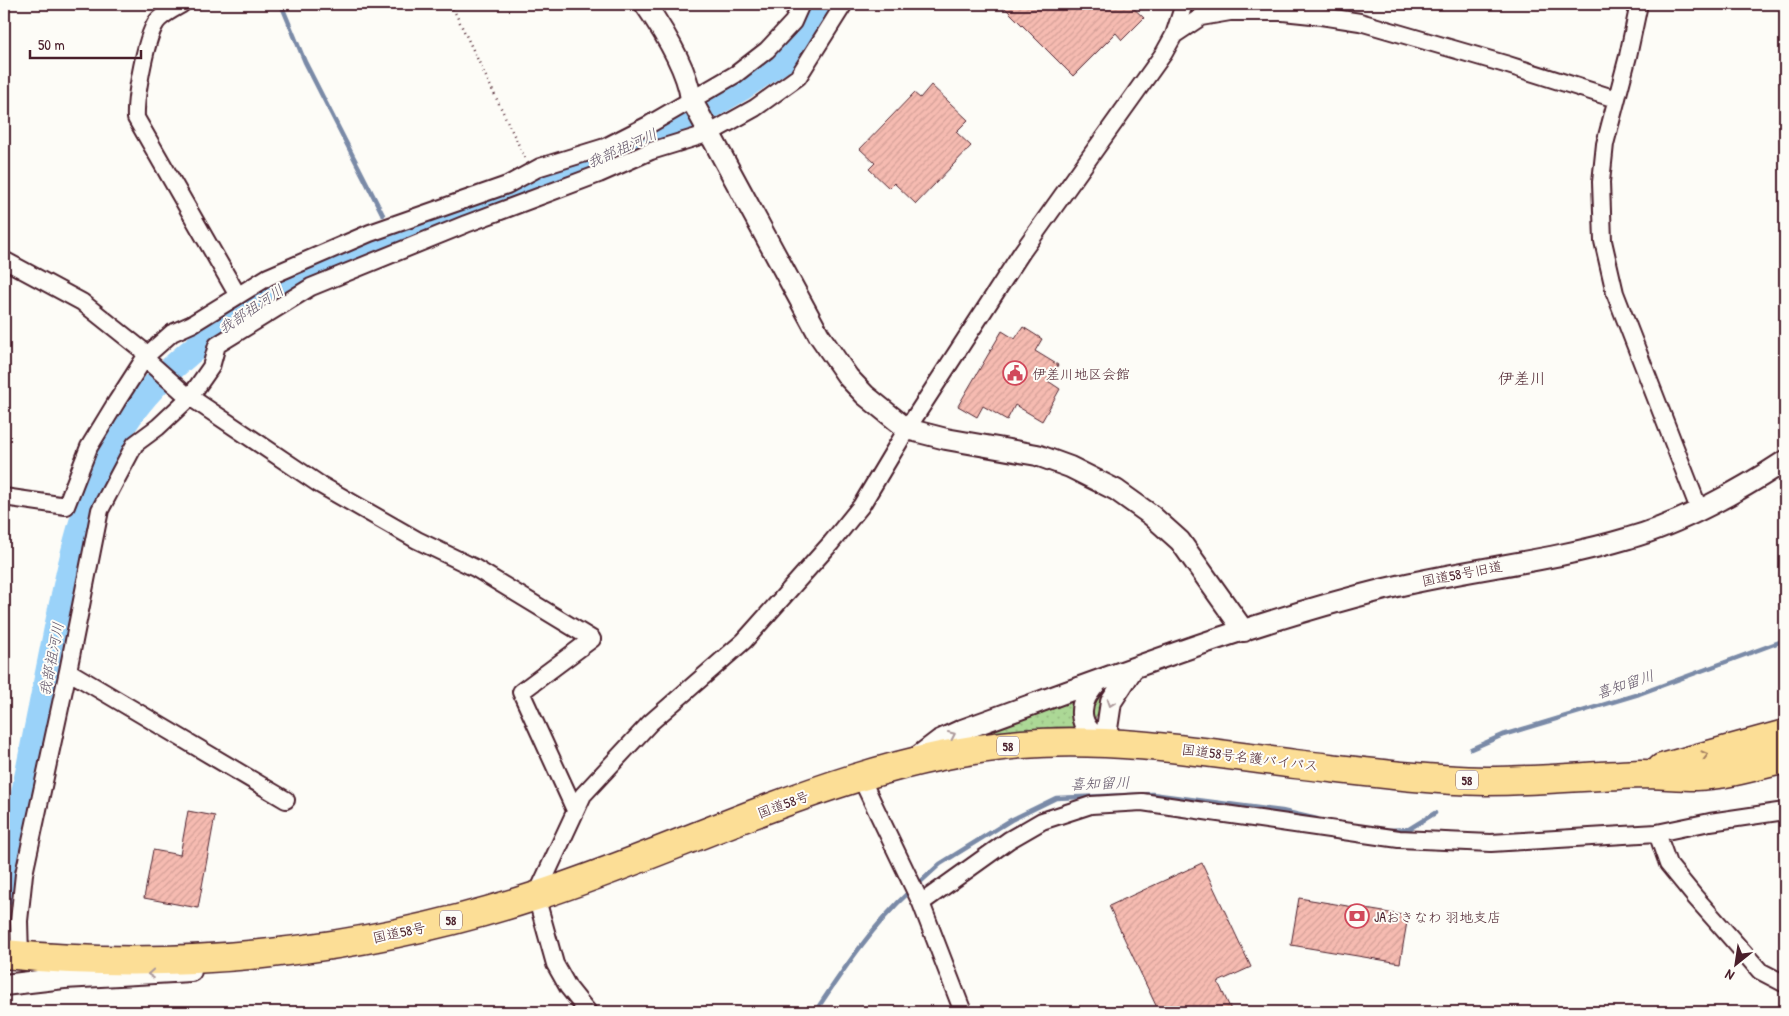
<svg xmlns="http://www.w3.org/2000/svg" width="1789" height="1016" viewBox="0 0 1789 1016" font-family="'Patrick Hand','Klee One',sans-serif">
<defs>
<pattern id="grass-dots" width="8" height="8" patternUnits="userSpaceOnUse" patternTransform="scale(1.25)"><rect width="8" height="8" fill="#acd896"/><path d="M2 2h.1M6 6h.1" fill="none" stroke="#96b981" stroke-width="1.8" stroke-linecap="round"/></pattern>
<pattern id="building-hatch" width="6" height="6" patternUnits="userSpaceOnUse" patternTransform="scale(1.25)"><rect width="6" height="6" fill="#f6bbb1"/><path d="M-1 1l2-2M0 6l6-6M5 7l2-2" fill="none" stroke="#d4a098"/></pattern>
</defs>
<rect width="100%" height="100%" fill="#fdfcf7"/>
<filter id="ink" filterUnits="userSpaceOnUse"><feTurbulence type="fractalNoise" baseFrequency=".02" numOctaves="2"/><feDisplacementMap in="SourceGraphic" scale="10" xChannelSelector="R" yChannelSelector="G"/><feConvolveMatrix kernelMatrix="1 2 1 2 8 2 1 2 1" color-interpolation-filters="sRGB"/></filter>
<g filter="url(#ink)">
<path fill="url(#grass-dots)" stroke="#7b7c60" d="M1114 681 1092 724C1090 698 1093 696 1114 681Z
M1080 692 1078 727H1055L967 738Z"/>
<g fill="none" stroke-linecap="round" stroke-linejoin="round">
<path stroke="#7a8aa7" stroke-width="4.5" d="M281 4 305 62 383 215
M397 238 398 239
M1471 749 1503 735 1639 694 1785 640
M1389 830 1409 829 1435 813
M916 886 940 864 1011 820 1056 798 1152 794 1282 811 1317 819
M815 1012C843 970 872 926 910 891"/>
<path stroke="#9ad2f9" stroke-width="26" d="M4 893C19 816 35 739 50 663 65 588 82 491 123 426 160 366 235 316 294 280L627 148 692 117 743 87 784 59 803 35 823 4"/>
</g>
<path fill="url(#building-hatch)" stroke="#4a1f2b" d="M1001 4H1129L1144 18 1122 40 1116 33 1073 76Z
M931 85 968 120 956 132 971 146 916 204 894 183 889 188 869 169 875 163 860 149 914 93 920 98Z
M1023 327 1042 339 1035 351 1058 365 1048 381 1060 389 1042 421 1015 405 1007 420 983 406 977 417 958 406 1002 331 1015 339Z
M188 811 215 816 198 908 144 898 153 850 180 855Z
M1202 863 1251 967 1218 982 1232 1012H1159L1109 906Z
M1299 898 1408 916 1400 963 1291 945Z"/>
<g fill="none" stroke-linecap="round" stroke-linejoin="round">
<g stroke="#4a1f2b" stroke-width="20">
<path id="minor" d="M182 4C175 8 165 13 159 19 146 31 135 99 136 118L237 294
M1639 4 1628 56 1605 144 1601 182 1603 241 1615 293 1699 509
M1174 35 1201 17 1230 12H1283L1321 16 1360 22 1505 64 1616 99
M4 260 82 302 141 349 149 362 184 393 319 484 417 540 475 568 592 639 521 692 575 810
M4 497 66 506 89 447 117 401 146 356 172 333 192 324 268 277 370 233 507 185 540 167 605 147 650 124 736 74 767 50 793 22 801 4
M68 671 100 510 135 444 158 427 190 397 211 367 217 345 311 287 466 224 599 174 651 151 710 133 755 108 798 77 844 4
M860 776 921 903 963 1012
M1657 833 1668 864 1695 897 1760 971 1785 984
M921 903 1009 840 1042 821 1091 805 1142 802 1399 839 1491 843 1657 833 1710 822 1785 811
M20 956 19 921 24 874 68 671 286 800
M588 1012 568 987 555 964 536 896 583 795 650 723 744 641 831 543 861 506 907 429 1022 252 1164 53 1174 35 1184 4"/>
</g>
<g stroke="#4a1f2b" stroke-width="24">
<path id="tertiary" d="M645 4C663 30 687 68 691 99L819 335 848 377 865 395 907 429 946 439 1037 455 1070 467 1116 490 1151 515 1180 541 1244 631
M1098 681C1076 703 1075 727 1105 742L1111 702 1132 670
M915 759 940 740 962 730C1101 680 1241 625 1385 589 1465 569 1549 562 1629 538 1680 524 1741 490 1785 461
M4 985 64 978 191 971"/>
</g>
<g stroke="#4a1f2b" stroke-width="31">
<path id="trunk" d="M1662 768 1785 734
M4 954C183 972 365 952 536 896 697 844 851 758 1022 744 1114 737 1204 752 1295 764 1358 771 1422 780 1486 781 1538 781 1589 776 1641 774 1659 774 1677 776 1696 776 1726 775 1756 766 1785 759"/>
</g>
<path stroke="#4a1f2b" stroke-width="2.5" stroke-dasharray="1 4" stroke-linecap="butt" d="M451 4 525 158"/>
<use href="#minor" stroke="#fdfcf7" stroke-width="16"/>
<use href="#tertiary" stroke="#fdfcf7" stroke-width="20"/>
<use href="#trunk" stroke="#fcde96" stroke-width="28"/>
</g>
<defs><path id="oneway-chevron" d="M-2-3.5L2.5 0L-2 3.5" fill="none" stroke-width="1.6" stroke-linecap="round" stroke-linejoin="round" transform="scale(1.25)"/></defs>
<g stroke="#ac999b">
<use href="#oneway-chevron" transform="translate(1111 703) rotate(109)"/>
<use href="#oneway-chevron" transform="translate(952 735) rotate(-25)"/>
<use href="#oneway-chevron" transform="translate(151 974) rotate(176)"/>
</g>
<use stroke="#a37e60" href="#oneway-chevron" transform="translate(1705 755) rotate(-14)"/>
</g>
<defs>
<g id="civic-ring" transform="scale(1.25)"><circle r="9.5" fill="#fdfcf7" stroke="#d1495b" stroke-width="1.5"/><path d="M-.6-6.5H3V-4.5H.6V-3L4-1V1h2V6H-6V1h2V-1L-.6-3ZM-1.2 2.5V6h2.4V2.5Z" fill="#d1495b"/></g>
<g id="bank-ring" transform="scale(1.25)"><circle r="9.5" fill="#fdfcf7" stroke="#d1495b" stroke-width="1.5"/><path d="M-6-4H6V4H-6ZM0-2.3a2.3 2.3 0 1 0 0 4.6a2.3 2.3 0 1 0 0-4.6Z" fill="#d1495b"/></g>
</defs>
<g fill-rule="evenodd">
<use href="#civic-ring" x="1015" y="373"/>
<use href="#bank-ring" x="1357" y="916"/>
</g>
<g text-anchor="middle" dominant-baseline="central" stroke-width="4" stroke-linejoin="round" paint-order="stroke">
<g fill="#fdfcf7" stroke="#806168" stroke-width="1">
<rect x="997" y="736.5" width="22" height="19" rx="4"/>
<rect x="1456" y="770.5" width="22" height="19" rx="4"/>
<rect x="440" y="910.5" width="22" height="19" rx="4"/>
</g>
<g font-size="12" font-weight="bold" fill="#4a1f2b">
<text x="1008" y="746">58</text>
<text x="1467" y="780">58</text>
<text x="451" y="920">58</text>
</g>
<g font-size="14" fill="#4a1f2b" stroke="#fdfcf7" text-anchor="start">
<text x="1032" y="373">伊差川地区会館</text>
<text x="1374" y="916">JAおきなわ 羽地支店</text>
</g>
<g font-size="14" fill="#4a1f2b" stroke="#fdfcf7">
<text transform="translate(1462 573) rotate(-11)">国道58号旧道</text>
<text transform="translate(1250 757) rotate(7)">国道58号名護バイパス</text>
<text transform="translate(783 804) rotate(-20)">国道58号</text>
<text transform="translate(399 932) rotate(-12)">国道58号</text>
</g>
<g font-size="15" font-style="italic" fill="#625569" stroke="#fdfcf7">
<text transform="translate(622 148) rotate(-24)">我部祖河川</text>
<text transform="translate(251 309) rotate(-34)">我部祖河川</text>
<text transform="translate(51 659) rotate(-79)">我部祖河川</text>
<text transform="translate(1625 684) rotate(-18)">喜知留川</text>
<text transform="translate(1100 783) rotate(-2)">喜知留川</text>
</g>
<g font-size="16" fill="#4a1f2b" stroke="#fdfcf7">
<text x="1522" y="378">伊差川</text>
</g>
</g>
<rect width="1789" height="1016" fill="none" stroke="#fdfcf7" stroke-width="20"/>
<rect x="10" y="10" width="1769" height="996" fill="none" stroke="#4a1f2b" stroke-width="2" filter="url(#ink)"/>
<g transform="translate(1736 964) rotate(210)" stroke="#fdfcf7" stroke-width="4" paint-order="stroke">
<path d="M0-4L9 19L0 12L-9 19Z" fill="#4a1f2b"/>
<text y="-8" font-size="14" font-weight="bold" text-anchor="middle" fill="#4a1f2b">N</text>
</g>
<path d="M30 50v8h111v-8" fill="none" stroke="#4a1f2b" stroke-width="2.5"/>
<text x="38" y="50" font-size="15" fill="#4a1f2b" stroke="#fdfcf7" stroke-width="4" paint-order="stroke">50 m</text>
</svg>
